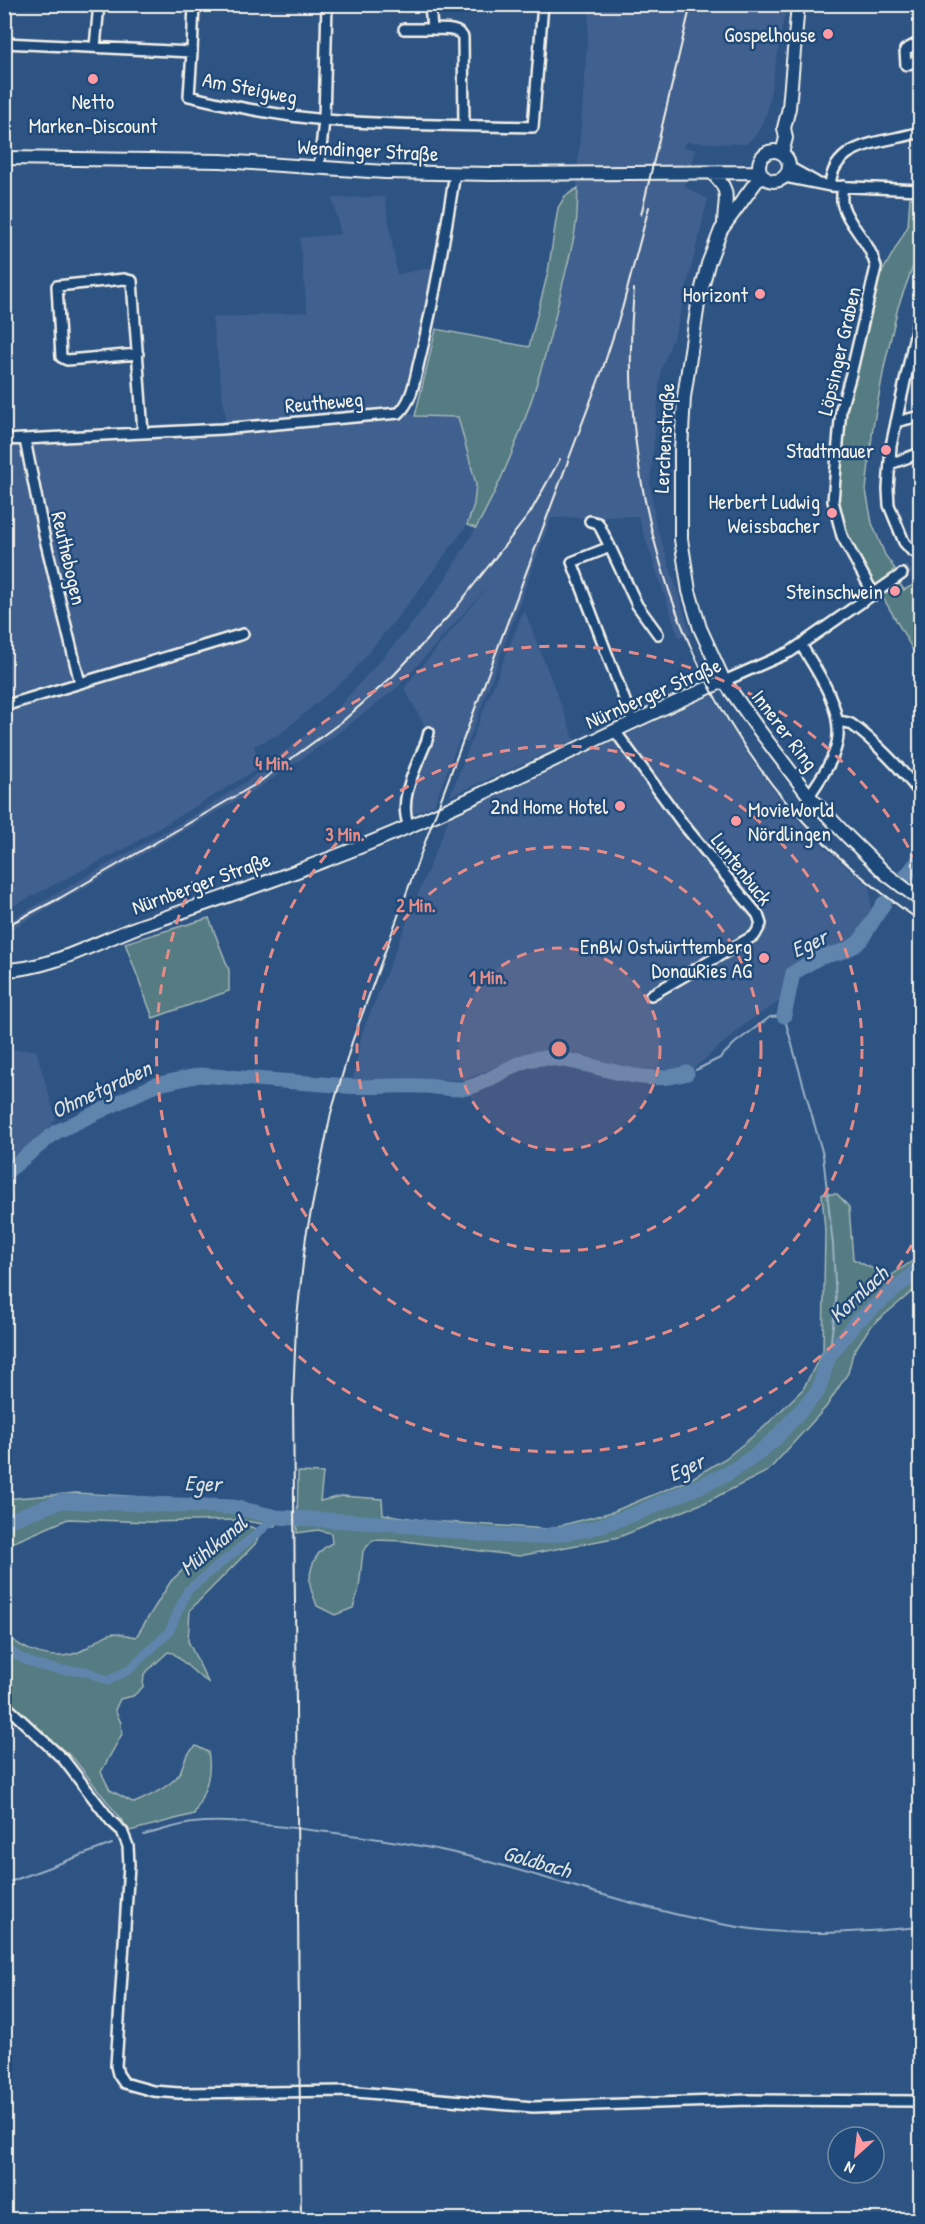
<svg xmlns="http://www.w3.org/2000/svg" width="925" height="2224" viewBox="0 0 925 2224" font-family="'Patrick Hand',sans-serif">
<rect width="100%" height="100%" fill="#2e5484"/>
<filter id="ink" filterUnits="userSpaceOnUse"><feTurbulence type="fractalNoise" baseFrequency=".0167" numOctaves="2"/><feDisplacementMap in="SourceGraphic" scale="12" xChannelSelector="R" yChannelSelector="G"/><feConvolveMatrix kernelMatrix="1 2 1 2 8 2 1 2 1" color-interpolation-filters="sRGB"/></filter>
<g filter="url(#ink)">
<path fill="#40618f" d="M590 5H786L767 112 756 135 746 144 685 142 683 147 696 150 685 187 708 199 676 331 661 369 650 483 655 521 691 634 679 638 638 516 551 518 468 743 459 740 434 805 410 815 408 802 436 732 426 728 404 688 490 584 397 688 330 739 260 787 5 933V923L201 811 250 779 334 712 407 630 442 584 476 528 502 478 548 349 576 224 578 164Z
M385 197 397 274 432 268 423 326 399 407 415 416 458 417 476 484 474 504 467 525 410 602 350 675 280 734 254 746 261 767 124 849 5 910V446L222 434 226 421 212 318 307 312 300 238 341 234 332 198Z
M524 609 575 741 450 796 486 704Z
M711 695 755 765 790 812 824 847 870 887 871 919 849 945 786 973 782 1000 750 1020 694 1068 634 1070 536 1051 463 1080 353 1079 362 1033 449 818Z
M5 1050H36L56 1119 17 1162 5 1171Z"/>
<path fill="#557c82" stroke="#a4b6b5" stroke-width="1.5" d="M578 188C577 200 578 212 576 224 573 247 566 269 561 291 543 373 517 455 476 528L467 525 474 504 476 484 458 417 415 416 436 329 529 347 548 272 558 208 565 196Z
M910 198 920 199V247L898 307 885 363 873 427 866 490 872 523 885 555 895 569 892 571 904 590 915 584 920 595V659L913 650 847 534 839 499 847 401 876 283 908 226Z
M209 918 229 970V991L153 1018 125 943Z
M822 1194H837L849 1207 853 1259 889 1277 920 1256V1285L870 1327 853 1353 848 1373 826 1407 768 1471 706 1502 619 1537 519 1556 404 1541 373 1540 363 1551 359 1588 353 1608 335 1615 317 1606C315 1599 310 1590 310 1583 309 1566 317 1550 332 1543L331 1533 318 1530 297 1533 298 1472 323 1473 320 1501 342 1496 382 1499 383 1514 429 1521 548 1529 612 1512 689 1480 726 1458 764 1427 803 1389 823 1351 825 1231Z
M76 1493 243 1503 254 1509 275 1510V1526L239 1520 149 1522 68 1519 5 1546V1499Z
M245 1525 262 1531 255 1544 190 1610 188 1641 208 1682 199 1676 173 1653 168 1652 144 1674 143 1687 133 1696 120 1699 115 1710 121 1723 122 1734 101 1772 110 1790 134 1803C148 1797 165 1789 176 1778 185 1768 181 1757 196 1746L208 1752C213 1775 204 1793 194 1814L130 1831 74 1759 5 1701 4 1631C21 1652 56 1663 81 1651 90 1647 103 1634 113 1633 121 1633 129 1636 136 1637L171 1581 205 1549Z"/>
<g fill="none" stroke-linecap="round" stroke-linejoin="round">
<path stroke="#9ab0c5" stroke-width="2" d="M696 1070 720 1058 735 1043 770 1017 784 1016 823 1155 833 1245 836 1302 829 1356
M144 1835C160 1831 176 1825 193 1823 231 1819 272 1826 310 1830 363 1836 415 1843 467 1856 560 1880 649 1913 744 1928 803 1937 862 1932 920 1927
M4 1884 112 1844"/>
<path stroke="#5e85ad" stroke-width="9" d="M4 1647 21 1658 40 1666 61 1670 86 1671 108 1681 130 1669 169 1632 187 1591 277 1517"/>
<path stroke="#5e85ad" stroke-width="15" d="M906 876 920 859
M784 1016 793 973 818 958 844 951 854 946 861 940 884 903
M344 1086C370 1088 396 1085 422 1086 436 1086 454 1091 467 1088 495 1081 516 1058 543 1058 592 1059 638 1089 687 1073
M4 1174 56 1132 155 1085 200 1075 336 1085
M4 1522 61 1501 233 1507 277 1517 396 1524 487 1535 538 1537 590 1529 635 1514 727 1474 756 1455 776 1438 818 1391 829 1356 856 1322 920 1268"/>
<path stroke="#4c6c93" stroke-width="9" stroke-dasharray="9 4.5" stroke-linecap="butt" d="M902 574 920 562"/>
<g stroke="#f4f1e8" stroke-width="14">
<path id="street" d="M430 4 432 29C443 30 457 27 463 37L464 125
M404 29H432
M4 43 192 52 189 96C234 107 280 116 326 120 395 126 464 125 533 127L543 4
M920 46 916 44 905 50 906 65 920 59
M95 47 99 4
M192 52 194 4
M319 167 324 120 327 4
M789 167 816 182
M785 177 830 186 920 190
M830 186C833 140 887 143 920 132
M843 186C842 192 841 201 843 206 850 228 870 241 876 267L851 374 841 409 833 501 842 536 874 595
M920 312 891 446 888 489 889 505 904 542 912 551 920 553
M138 354 67 360 61 357 57 286 124 279 132 281 143 433
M896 422 920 416
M4 440 222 429 399 413C413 400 415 377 420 358 435 297 445 235 455 173
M25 440 44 535 80 683
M890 464 920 453
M590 521 598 523 610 547
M801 645C818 672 844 710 837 743 833 762 820 779 809 796
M724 681 790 652 902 574
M4 706 243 634
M837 721C842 722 847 722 851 724 874 740 903 771 920 793
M633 722 572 562 610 547 637 605 658 634
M615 731 683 824 758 915 761 924 755 935 651 995
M409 826C397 799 417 766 427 740L429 732
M4 1704 64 1760 111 1821 122 1831 128 1846 129 1865 116 2066 118 2074 124 2083 153 2091 179 2093 345 2091 533 2107 749 2100 920 2101"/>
</g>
<g stroke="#f4f1e8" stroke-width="16">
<path id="secondary" d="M759 166a15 15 0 1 1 30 0a15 15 0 1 1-30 0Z
M782 153 786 138 784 128 789 108 798 4
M4 158 221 161 385 172 491 174 759 172
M712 173C733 192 724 200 724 224
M761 175 721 230 708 264 698 304 684 397 681 450V539L689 591 700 628 724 681 756 726 809 796 848 837 886 874 920 900
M4 970C54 969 101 939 146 924 243 891 342 857 435 815 532 772 626 723 724 681"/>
</g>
<use href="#street" stroke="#1f4a7a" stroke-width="9"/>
<use href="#secondary" stroke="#1f4a7a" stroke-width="12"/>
<path stroke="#f4f1e8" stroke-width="2" d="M641 215 691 4
M634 289C617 473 670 666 791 808 829 852 873 888 920 921
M4 927 60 898 258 783 344 720 394 675 455 609 530 513 560 459
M301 2220 293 1399 296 1326 306 1236 331 1113 352 1042 435 815 603 368 622 309 649 207"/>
</g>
</g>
<circle cx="559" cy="1049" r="101" fill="#e58c88" fill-opacity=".12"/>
<g fill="none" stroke="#e58c88" stroke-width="3" stroke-dasharray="10 8">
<circle cx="559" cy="1049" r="101"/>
<circle cx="559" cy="1049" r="202"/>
<circle cx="559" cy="1049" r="303"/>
<path d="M920 1229A403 403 0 1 1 920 869"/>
</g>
<g fill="#ff9aa2" stroke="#1f4a7a" stroke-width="2">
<circle cx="828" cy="34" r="6"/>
<circle cx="93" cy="79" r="6"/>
<circle cx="760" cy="294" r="6"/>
<circle cx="886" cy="450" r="6"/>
<circle cx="832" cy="513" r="6"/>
<circle cx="895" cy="591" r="6"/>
<circle cx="620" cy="806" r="6"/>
<circle cx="736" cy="821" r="6"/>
<circle cx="764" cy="958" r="6"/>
</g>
<g text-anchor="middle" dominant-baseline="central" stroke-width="5" stroke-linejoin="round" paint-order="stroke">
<g font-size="21" fill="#f4f1e8" stroke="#1f4a7a" text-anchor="end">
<text x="816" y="34">Gospelhouse</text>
<text x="93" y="101" text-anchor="middle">Netto<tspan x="93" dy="24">Marken-Discount</tspan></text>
<text x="748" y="294">Horizont</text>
<text x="874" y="450">Stadtmauer</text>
<text x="820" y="501">Herbert Ludwig<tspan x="820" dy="24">Weissbacher</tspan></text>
<text x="883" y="591">Steinschwein</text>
<text x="608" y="806">2nd Home Hotel</text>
<text x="748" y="809" text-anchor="start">MovieWorld<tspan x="748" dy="24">Nördlingen</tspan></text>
<text x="752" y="946">EnBW Ostwürttemberg<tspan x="752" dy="24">DonauRies AG</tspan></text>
</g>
<g font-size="21" fill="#f4f1e8" stroke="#1f4a7a">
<text transform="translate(250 88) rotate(11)">Am Steigweg</text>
<text transform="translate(368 150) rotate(3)">Wemdinger Straße</text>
<text transform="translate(839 351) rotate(-77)">Löpsinger Graben</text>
<text transform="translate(324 402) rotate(-5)">Reutheweg</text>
<text transform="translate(664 438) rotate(-87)">Lerchenstraße</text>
<text transform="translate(69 558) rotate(77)">Reuthebogen</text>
<text transform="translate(653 693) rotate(-24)">Nürnberger Straße</text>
<text transform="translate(785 730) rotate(53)">Innerer Ring</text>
<text transform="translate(742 869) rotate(52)">Luntenbuck</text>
<text transform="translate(201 883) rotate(-20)">Nürnberger Straße</text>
</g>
<g font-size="22" font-style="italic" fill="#dee1df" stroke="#1f4a7a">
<text transform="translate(809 943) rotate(-25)">Eger</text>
<text transform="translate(101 1089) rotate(-25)">Ohmetgraben</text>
<text transform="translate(858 1294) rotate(-43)">Kornlach</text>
<text transform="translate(686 1467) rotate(-24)">Eger</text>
<text transform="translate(203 1483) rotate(2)">Eger</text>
<text transform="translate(213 1545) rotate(-40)">Mühlkanal</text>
<text transform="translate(537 1861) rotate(16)">Goldbach</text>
</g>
</g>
<circle cx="559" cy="1049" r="9" fill="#e58c88" stroke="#1f4a7a" stroke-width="3"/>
<g font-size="18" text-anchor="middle" font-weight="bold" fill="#e58c88" stroke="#1f4a7a" stroke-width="5" stroke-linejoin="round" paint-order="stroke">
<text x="274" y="770">4 Min.</text>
<text x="345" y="841">3 Min.</text>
<text x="416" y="912">2 Min.</text>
<text x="488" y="984">1 Min.</text>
</g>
<rect width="925" height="2224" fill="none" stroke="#1f4a7a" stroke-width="24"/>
<rect x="12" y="12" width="901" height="2200" fill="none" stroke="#f4f1e8" stroke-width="2" filter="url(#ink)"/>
<g transform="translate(856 2155) rotate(207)"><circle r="28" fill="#1f4a7a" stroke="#748da6" stroke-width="1.5"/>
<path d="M0-4.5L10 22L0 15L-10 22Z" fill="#ff9aa2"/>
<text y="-9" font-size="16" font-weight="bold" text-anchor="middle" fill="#f4f1e8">N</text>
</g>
</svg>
